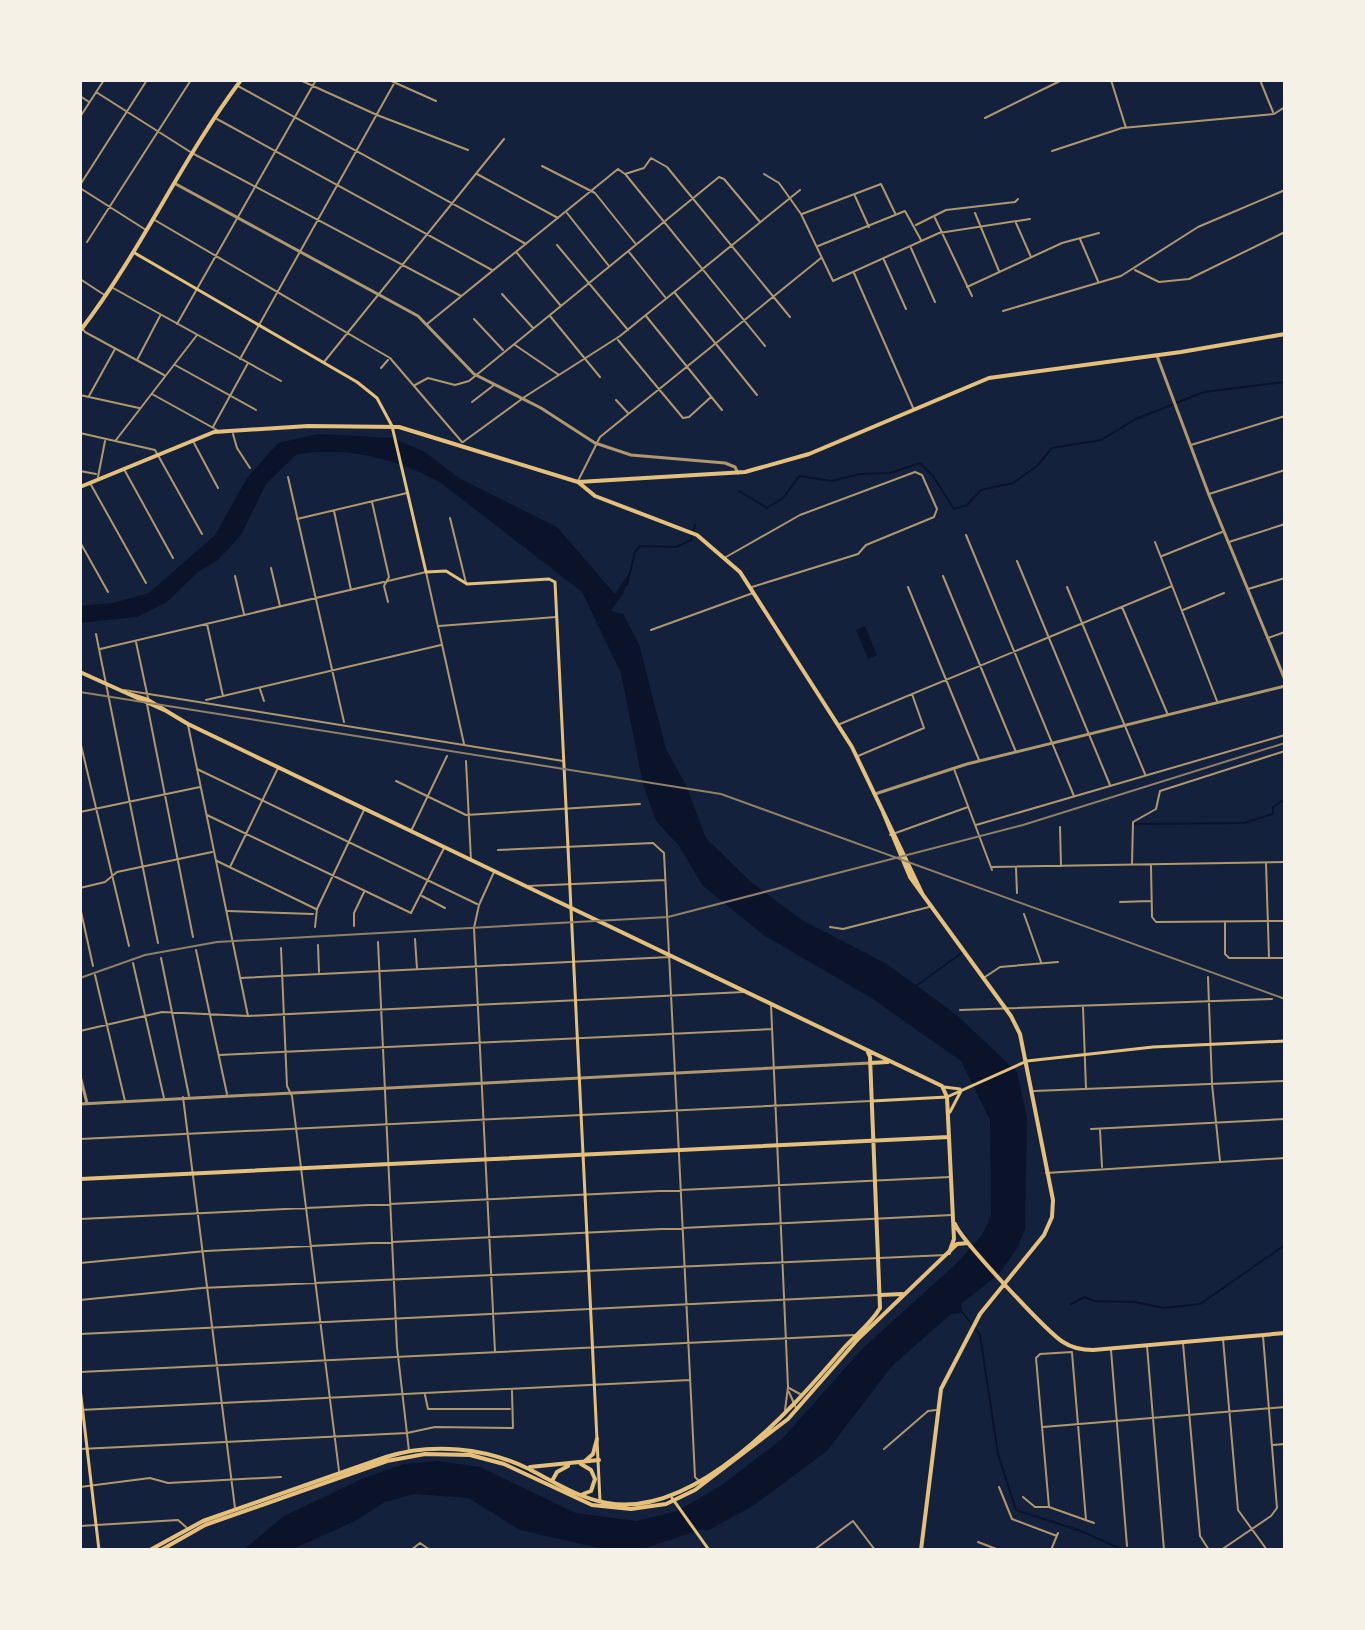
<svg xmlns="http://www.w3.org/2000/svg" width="1365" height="1630" viewBox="0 0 1365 1630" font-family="Inter,sans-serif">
<rect width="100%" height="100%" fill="#14213d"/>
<path fill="#0b132b" d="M318 434 393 438 425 452 459 478 557 527 615 594 632 569 624 592 611 611 623 614 639 644 666 749 686 785 706 838 751 882 802 920 887 964 958 1016 1017 1072 1027 1118 1025 1229 1018 1247 999 1274 961 1304 963 1313 951 1314 892 1366 827 1451 753 1506 707 1531 702 1529 643 1549H603L520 1530 468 1498 414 1494 385 1502 355 1521 291 1550H243L284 1516 364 1478 404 1464 439 1461 480 1467 576 1513 636 1521 677 1511 719 1487 782 1439 862 1349 958 1262 982 1235 991 1215 990 1120 961 1061 870 997 765 936 702 885 679 846 656 821 643 784 621 673 582 592 441 483C400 460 343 445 296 455L266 484 241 535 218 560 198 572 167 602 137 617 80 623V606L113 603 149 593 215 535 247 478 278 443Z
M865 626 877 655 868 659 856 630Z"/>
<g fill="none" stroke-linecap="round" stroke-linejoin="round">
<path stroke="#0b132b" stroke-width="2" d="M739 491 767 508 783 498 799 476 832 481 860 474 890 473 920 463 933 476 954 509 967 505 981 490 1013 483 1037 466 1052 448 1101 440 1136 419 1204 392 1285 382
M627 585 635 552 640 546 676 547 691 540 695 525
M1133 824 1244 823 1273 814V807L1285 799
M916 986 963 952
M1071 1304 1085 1297 1094 1301 1135 1302 1164 1308 1200 1304 1285 1245
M963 1313 980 1335 998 1454 1016 1510 1081 1531 1123 1550"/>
<path stroke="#b1986c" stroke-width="2" d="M300 80 377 115 468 150
M389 80 436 101
M1111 80 1126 128
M1260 80 1273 112
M238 86 526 244
M96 92 192 153 461 296
M80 96 89 102
M80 117 104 80
M985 118 1062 80
M217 119 492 270
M1052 151 1122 128 1274 114 1285 107
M542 166 595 193 635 243
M477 174 558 218
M764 174 779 183 801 214 833 281 939 233 1030 219
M626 175 765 346
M80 185 147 80
M80 188 146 230
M855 196 869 227
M567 213 609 266
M975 213 999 271
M802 214 881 184 895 213
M935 218 972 296
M153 219 390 358 462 442
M1016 223 1031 257
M916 225 946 210 1015 202 1018 199
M1080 239 1098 281
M87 242 191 80
M557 245 628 330
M818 246 905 211 921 240
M911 248 935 302
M629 252 665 297
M517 253 561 306
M884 260 906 309
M1135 270 1159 282 1189 279 1285 232
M854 273 914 410
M80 279 106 296
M967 287 1062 243 1099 233
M113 288 281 381
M675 293 757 395
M502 294 533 328
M1003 311 1121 276 1198 227 1285 190
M550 316 600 377
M646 316 722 410
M474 319 503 350
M177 324 316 80
M427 324 618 169 625 174 644 168 651 158 667 167 790 317
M80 325 85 332 164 375
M618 340 683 418 689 417 711 397
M515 345 559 375
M240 359 396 80
M137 360 160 316
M324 362 504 139
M175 365 256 410
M381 368 388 360
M415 385 428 378 455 385 469 381 719 177 724 179 760 222
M152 394 217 430
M80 395 139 408
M89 396 115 349
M616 400 628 413
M472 402 494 385
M213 427 248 363
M80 433 155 450 202 534
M233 434 237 448 250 468
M116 440 197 335
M463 442 526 396 620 336 800 190
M194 443 218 488
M1191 445 1285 416
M80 471 96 474
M125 471 173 558
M98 477 105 441
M288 477 344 722
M578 481 600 437 821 258
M90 483 146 583
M1209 494 1285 470
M372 502 389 577 384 586 388 602
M334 511 351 590
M450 518 466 583
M297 519 407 493
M966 535 1074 796
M80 542 108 592
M1155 542 1217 701
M1229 542 1285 524
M1162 556 1222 532
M726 557 800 515 915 472 922 475 937 509 934 517 866 545 858 554 752 587
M1017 561 1110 785
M271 568 280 606
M235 576 244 614
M943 576 1016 752
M908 587 979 760
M1067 587 1145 774
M1248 589 1285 578
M1122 607 1168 715
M1183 610 1224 593
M207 624 223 696
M439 626 556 617
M651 630 753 593
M96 634 158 943
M1268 638 1285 632
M136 642 148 698
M100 649 426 572 464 744
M260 689 264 701
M124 690 563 761
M206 700 441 645
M147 704 193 937
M840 724 1172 586
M188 725 248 1016
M80 741 129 946
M858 756 924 728 912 694
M466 761 471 860
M197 769 477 904
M954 769 992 870
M396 781 466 815 640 804
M80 812 200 787
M207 815 411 913 444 848
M976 825 1285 735
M1060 827 1061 866
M411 831 447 756
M890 835 968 807
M498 850 653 843 664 853 695 1477 702 1484
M217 861 316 909
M1266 863 1269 958
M1132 864 1133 822 1156 809 1160 791 1285 751
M1151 866 1152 917 1156 922 1285 921
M230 867 278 768
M992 867 1285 862
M1016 868 1017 893
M494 872 479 905 474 928 495 1352
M528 886 665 880
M80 888 105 882 117 872 212 852
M422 896 445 908
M1120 902 1151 901
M80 907 93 966
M228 911 313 914
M1024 914 1041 962
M1225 922V954L1229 958H1285
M354 926V913L364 892
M315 927 317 909 364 810
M830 927 843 929 929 907
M415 939 417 969
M378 942 397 1347 409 1451
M318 945 319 972
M281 948 287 1086 292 1096 339 1471
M196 950 227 1094
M161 958 189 1096
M133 963 164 1098
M95 975 125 1101
M985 977 1000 967 1058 962
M1208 977 1212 1084 1220 1161
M240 978 670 957
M771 1005 788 1387 785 1410
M1083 1007 1086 1088
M960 1010 1272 999
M80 1031 162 1012 248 1016 744 992
M219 1055 772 1029
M1034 1091 1285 1081
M183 1097 235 1508
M1091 1129 1285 1119
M1100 1130 1102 1167
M80 1139 871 1101
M1046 1173 1285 1158
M80 1219 950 1177
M80 1263 206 1251 952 1215
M80 1300 202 1288 946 1255
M80 1334 878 1295
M1223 1339 1238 1510 1267 1550
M1183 1343 1200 1536 1209 1550
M1147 1346 1164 1550
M1111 1350 1127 1546
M1072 1353 1086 1520
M80 1372 854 1335
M789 1388 800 1394
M789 1392 796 1408
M425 1395 428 1409H510
M80 1410 690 1380
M1043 1427 1285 1407
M1273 1445 1285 1444
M80 1449 407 1433 435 1427 513 1428 512 1391
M884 1449 928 1411 936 1410
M80 1487 150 1478 168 1483 281 1477
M999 1487 1012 1519 1057 1536
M1023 1497 1035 1507H1049L1094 1523
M1049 1507 1036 1358 1040 1354 1072 1352
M80 1526 178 1520 186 1527
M978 1542 999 1550
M411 1550 420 1543 430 1550
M814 1550 853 1521 875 1550
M1051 1550 1058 1533
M1221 1550 1271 1516 1277 1508 1263 1336"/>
<path stroke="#b1986c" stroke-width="3" d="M174 183 418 316 474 374 541 408 595 443 631 455 725 463 735 467 738 473
M1157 356 1209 495 1285 680
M875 794 967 764 1285 686
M80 1076 87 1103
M80 1104 870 1063"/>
<path stroke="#e5c07b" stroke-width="3" d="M133 252 357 382 377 398 392 426 426 572 446 571 467 584 549 579 555 582 600 1501
M944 1087 960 1089
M872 1101 947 1097 1027 1061 1153 1047 1285 1041
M950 1112 961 1091
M80 1388 99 1550
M672 1498 709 1550"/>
<path stroke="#e5c07b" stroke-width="4" d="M80 331C141 252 181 160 241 80
M578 482 595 496 697 535 740 572 852 747 923 895 1011 1016 1020 1034 1053 1200 1052 1217 1044 1235 980 1314 941 1389 921 1550
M80 487 214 432 308 426 399 427 578 482 745 472 809 454 989 378 1181 352 1285 334
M80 672 164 710
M129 694 148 700 188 724 942 1086 947 1097 954 1239 949 1253
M883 812 910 877 923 895
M870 1063 888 1062
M80 1179 949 1137
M955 1224C961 1240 1047 1332 1063 1342 1072 1348 1082 1350 1093 1350L1285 1333
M881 1295 902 1294
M585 1461 593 1454 597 1439
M581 1464 591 1470 595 1479 591 1491 583 1494
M530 1467 599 1460
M552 1481 557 1472 568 1466
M150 1550 203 1521 386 1457C432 1442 486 1448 529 1469 554 1482 579 1498 607 1503 695 1519 791 1410 843 1349 855 1335 871 1324 880 1308L870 1057 867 1050
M161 1550 205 1525 387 1461 425 1454 470 1455 504 1464 592 1505 631 1509 666 1504 695 1490 788 1419 858 1339 957 1244 968 1243"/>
<path stroke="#918062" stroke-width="2" d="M80 692 721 794 1285 999
M80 978 145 955 217 942 668 917 1023 825 1285 743"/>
</g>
<rect width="1365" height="1630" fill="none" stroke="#f6f1e7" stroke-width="164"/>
</svg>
